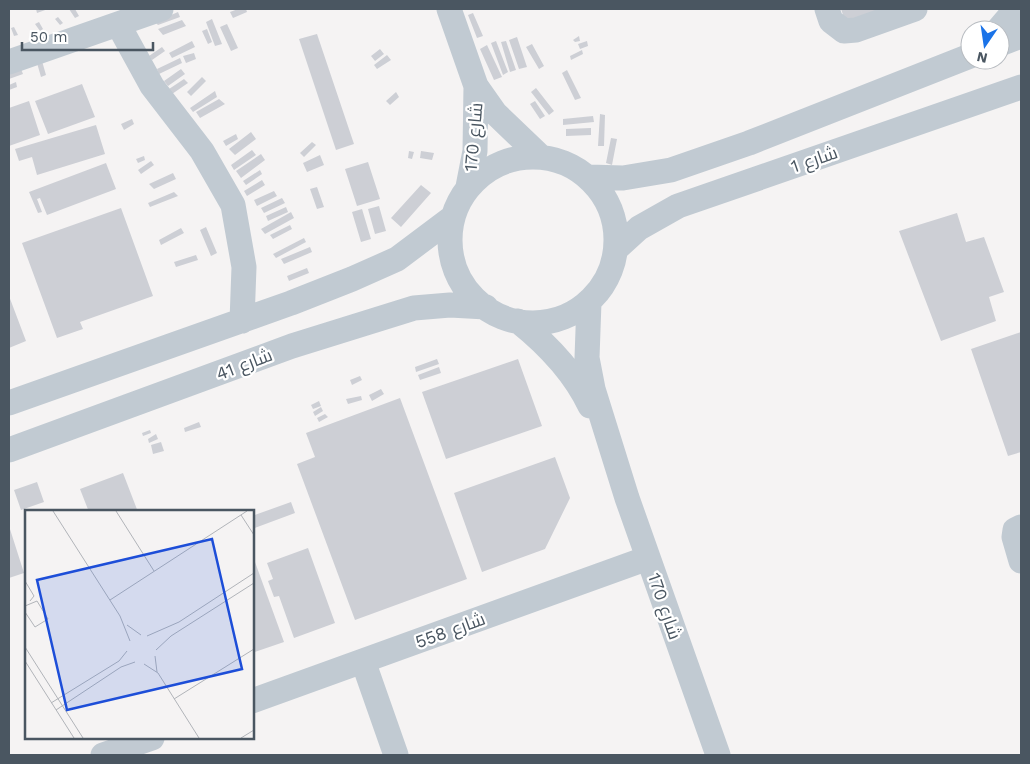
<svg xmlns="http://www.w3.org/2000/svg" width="1030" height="764" viewBox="0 0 1030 764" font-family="'Work Sans',Cairo,sans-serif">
<rect width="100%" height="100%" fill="#f5f3f3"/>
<path fill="#cdcfd5" d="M36 9H48L37 13Z
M69 9H75L79 16 75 18Z
M238 9H246L247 12 233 18 230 12Z
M841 9H896L847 26Z
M178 12 180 17 158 25 155 22Z
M473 13 483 36 477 38 468 15Z
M58 17 63 23 60 25 55 19Z
M212 19 222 44 215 46 206 22Z
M182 20 186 26 163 35 158 29Z
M39 22 43 29 40 31 35 24Z
M227 24 238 48 231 51 220 27Z
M14 27 18 35 14 36 11 28Z
M207 29 212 42 208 44 202 31Z
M317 34 354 144 336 150 299 39Z
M579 36 580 41 575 42 573 40Z
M517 37 527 67 519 69 509 40Z
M192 41 195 47 172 58 169 53Z
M496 41 508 72 503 75 491 43Z
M506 41 516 70 510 72 501 42Z
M587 41 588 46 580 49 578 44Z
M532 44 544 66 539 69 526 47Z
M487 45 502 77 494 80 480 49Z
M162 47 165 51 152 60 149 56Z
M380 49 384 54 375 61 371 56Z
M582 50 583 54 571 60 570 56Z
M194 53 196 59 186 63 183 56Z
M387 55 391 60 377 69 374 65Z
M180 58 182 63 159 74 157 69Z
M42 61 46 75 41 77 37 63Z
M21 69 23 74 9 79V74Z
M181 69 185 74 168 86 164 81Z
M567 70 581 98 575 100 562 73Z
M202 77 206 81 191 96 187 92Z
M184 79 188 83 172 94 169 89Z
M16 82 17 87 9 90V85Z
M82 84 95 117 48 134 35 101Z
M536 88 554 111 549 115 531 92Z
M215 91 217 97 193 112 190 108Z
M396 92 399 97 390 105 386 101Z
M219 99 225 104 200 118 196 112Z
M29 101 40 135 9 146V108Z
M535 101 545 116 540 119 530 104Z
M600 114 605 115 604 146H598Z
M593 116 594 122 563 125V119Z
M132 119 134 124 124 130 121 124Z
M96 125 105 154 37 175 32 157 19 161 15 149Z
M591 128V135L566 136V129Z
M251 132 256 139 235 155 229 149Z
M236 134 238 139 226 146 223 141Z
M611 138 617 139 612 165 606 163Z
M312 142 316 145 304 157 300 153Z
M252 150 256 155 234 170 231 165Z
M409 151 414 152 412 159 408 158Z
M421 151 434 153 432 160 420 158Z
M261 154 265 160 241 178 236 171Z
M320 155 324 165 307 172 303 163Z
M144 156 145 160 138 163 136 159Z
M151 161 154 165 141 174 138 170Z
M368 162 380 199 357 206 345 169Z
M106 163 116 189 47 215 40 198 37 199 42 212 38 213 29 192Z
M260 170 262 174 246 185 243 181Z
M173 173 176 179 154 189 149 184Z
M262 180 265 185 247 196 244 191Z
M421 185 431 193 401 227 391 218Z
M317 187 324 207 317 209 310 189Z
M274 191 277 196 257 206 254 200Z
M174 192 178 196 150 207 148 203Z
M282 198 285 203 264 213 261 208Z
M379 206 386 231 375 234 368 209Z
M286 207 288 212 268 221 266 216Z
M121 208 153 296 80 322 83 329 57 338 22 243Z
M362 209 371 239 361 242 352 212Z
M291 212 294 218 265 234 261 229Z
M957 213 966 242 984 237 1004 292 989 297 996 321 941 341 899 231Z
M290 225 292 229 273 239 270 235Z
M206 227 217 253 211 256 200 230Z
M181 228 184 233 161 245 159 240Z
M304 238 306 242 276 258 273 254Z
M310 247 312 252 284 264 281 259Z
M196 255 198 260 176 267 174 262Z
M307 268 309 273 289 281 287 276Z
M9 296 26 341 9 348Z
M1021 332V452L1008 456 971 349Z
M437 359 439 364 416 372 415 367Z
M518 359 542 426 446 459 422 392Z
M439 367 441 373 420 380 418 375Z
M360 376 362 380 352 385 350 380Z
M381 389 384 394 372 401 369 395Z
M361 396 362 400 348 404 346 399Z
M400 398 467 579 355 620 297 464 315 457 306 433Z
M319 401 321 406 313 409 311 405Z
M321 407 323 411 315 416 313 412Z
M325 414 328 417 319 422 317 418Z
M199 422 201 427 185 432 184 428Z
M150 430 151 433 143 436 142 433Z
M156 434 158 439 149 443 148 439Z
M161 442 164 451 153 454 151 445Z
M555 457 570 498 545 549 482 572 454 493Z
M123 473 138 512H89L80 489Z
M37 482 44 502 21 510 14 490Z
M291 502 295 513 252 529V516Z
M9 526 24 573 9 578Z
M308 548 335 623 294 638 279 596 274 597 268 581 273 579 267 563Z
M255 562 284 642 252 653V563Z"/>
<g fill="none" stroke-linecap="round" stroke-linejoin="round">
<path stroke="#c1cad2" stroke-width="25" d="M449 9 476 86 495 113 541 157
M827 9 831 21 844 31 856 30 915 9
M118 24 152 86 202 151 233 205 244 267 242 321
M998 30 1016 9
M1000 44 1021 36
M9 62 161 9
M450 240a83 83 0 1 1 166 0a83 83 0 1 1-166 0Z
M589 177 623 178 671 170 749 143 970 56
M468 187 475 151 476 86
M616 249 639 228 678 206 1021 87
M589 302 587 358 593 389 627 498 718 755
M518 321C548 345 574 372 590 406
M9 403 291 303 352 279 397 259 453 217
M9 450 292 346 414 308 450 305 486 307
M1021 527 1015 530 1014 537 1021 561
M363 661 396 755
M252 701 648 558
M103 755 152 738"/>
</g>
<g text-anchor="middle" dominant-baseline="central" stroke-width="4.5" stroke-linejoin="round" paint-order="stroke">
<g font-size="18" fill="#4a5661" stroke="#fff">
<text transform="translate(473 137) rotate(-85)">شارع 170</text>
<text transform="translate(814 159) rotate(-19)">شارع 1</text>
<text transform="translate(244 364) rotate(-21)">شارع 41</text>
<text transform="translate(665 606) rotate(71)">شارع 170</text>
<text transform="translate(450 630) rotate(-20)">شارع 558</text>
</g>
</g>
<g transform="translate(25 510)">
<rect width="229" height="229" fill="#f5f3f3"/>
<path fill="none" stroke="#b1b4b9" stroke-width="1" d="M28 1 95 106 105 131M91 1 129 61M216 5 229 25M0 71 9 86 5 91M85 90 222 1M0 96 12 91 23 109 10 117 0 102M102 115 116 125M122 126 154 112 229 63M0 137 58 228M131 140 146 126 229 73M130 146 132 162M0 151 49 228M119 154 133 163 174 228M149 189 229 139M26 193 94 151 102 141M31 200 96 157 110 152M216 228 229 220"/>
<path fill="#1d4ed8" fill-opacity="0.15" stroke="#1d4ed8" stroke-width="2.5" d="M187 29 217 159 42 200 12 70Z"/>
<rect width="229" height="229" fill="none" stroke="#4a5661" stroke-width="2.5"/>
</g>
<rect width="1030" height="764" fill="none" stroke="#4a5661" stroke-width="20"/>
<g transform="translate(985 45) rotate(193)"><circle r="24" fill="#ffffff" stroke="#b7bbc0"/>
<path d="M0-4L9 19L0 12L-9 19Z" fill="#1a73e8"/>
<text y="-8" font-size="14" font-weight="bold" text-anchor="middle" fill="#4a5661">N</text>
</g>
<path d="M22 42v8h131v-8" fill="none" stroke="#4a5661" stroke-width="2.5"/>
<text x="30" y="42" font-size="15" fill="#4a5661" stroke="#ffffff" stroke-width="4" paint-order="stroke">50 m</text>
</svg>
